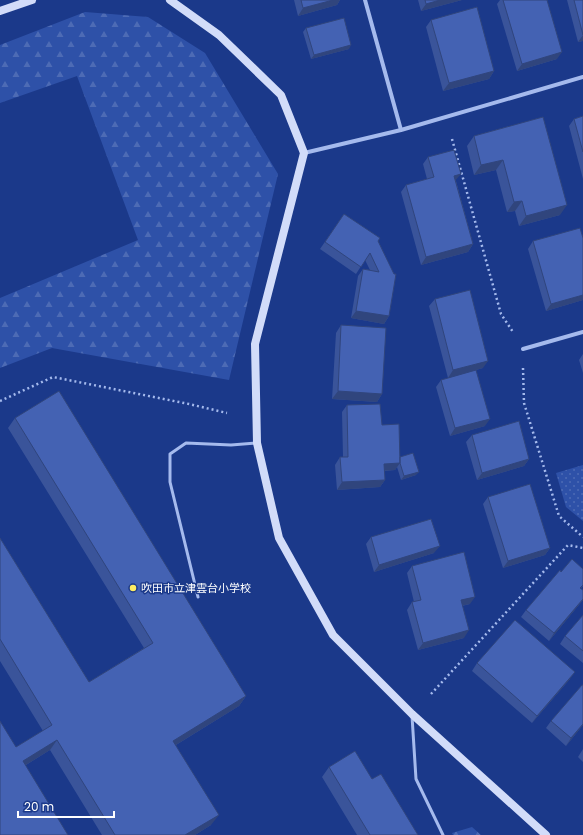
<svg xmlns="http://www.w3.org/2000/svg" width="583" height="835" viewBox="0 0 583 835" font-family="Poppins,'Noto Sans JP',sans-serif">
<defs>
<pattern id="forest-firs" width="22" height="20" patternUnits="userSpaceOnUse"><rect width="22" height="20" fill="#2e51a8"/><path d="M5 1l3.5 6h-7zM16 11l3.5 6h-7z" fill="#4d6bb5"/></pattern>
<pattern id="park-dots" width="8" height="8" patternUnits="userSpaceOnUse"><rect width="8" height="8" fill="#2e51a8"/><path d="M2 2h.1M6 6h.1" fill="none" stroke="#4d6bb5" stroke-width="1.8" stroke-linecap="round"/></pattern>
</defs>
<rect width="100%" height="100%" fill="#1b398a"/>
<path fill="url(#forest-firs)" d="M85 12 148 17 205 53 278 174 229 380 52 348 0 368V298L138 240 77 76 0 103V45Z
M472 827 481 835H453L452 833Z"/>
<path fill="url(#park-dots)" d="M583 465V521L566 507 556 473Z"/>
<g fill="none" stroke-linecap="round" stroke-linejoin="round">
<path stroke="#a5baed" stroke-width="2.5" stroke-dasharray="2 3" stroke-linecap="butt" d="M452 139 501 314 513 332
M523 368 524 403 559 516 583 537
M0 401 53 377 189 404 227 413
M431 694 568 545 583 548"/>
<path stroke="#a5baed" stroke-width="3" d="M198 597 170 482V454L186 443 231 445 257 443
M412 716 416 779 443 835"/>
<path stroke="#a5baed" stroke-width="4" d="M365 0 401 130
M304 153 401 130 583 77
M523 349 583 332"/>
<path stroke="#d2dcf9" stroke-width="8" d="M170 0 219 35 281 95 304 153 255 344 257 443 279 538 333 635 412 714 546 835
M0 11 32 0"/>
</g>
<path fill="#3a549a" d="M294 0H340L337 5 298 16Z
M418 0H462L421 11Z
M500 0H547L557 59 517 71 497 4Z
M567 0H583V41L578 42Z
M431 20 494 71 489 79 443 91 426 27Z
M306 28 349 49 311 59 303 32Z
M583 116V179L569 126 574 119Z
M543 117 560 215 519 226 515 211 507 212 496 170 474 175 467 146 474 136Z
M428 157 456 181 473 244 468 252 421 265 401 192 406 185 427 179 423 164Z
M344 214 378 241 389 316 384 324 351 318 358 276 363 269 370 270 365 260 356 274 320 249Z
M583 238V300L546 311 528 249 533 241Z
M435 299 483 368 448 378 429 306Z
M341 325 382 394 377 402 332 399 336 333Z
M583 354V373L579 360Z
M441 380 485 426 450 436 436 387Z
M347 405 382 425 400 457 416 475 401 480 397 467 395 470 385 471V480L380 487 337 490 335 465 340 457H343L342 412Z
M15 418 246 696 239 706 176 745 211 825 195 835H102L50 750 26 765 0 835 16 747 43 731 0 661V538L89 682 144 648 8 428Z
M472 435 529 459 524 466 477 480 466 442Z
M488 497 550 548 545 555 503 568 483 504Z
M371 537 434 553 374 572 366 544Z
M412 566 470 604 462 606 464 638 418 650 407 610 412 602H414L407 573Z
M583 569V586L581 588 583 600 549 641 521 617 526 610 561 572Z
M583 615V663L560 644 565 636Z
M477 663 570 679 532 723 472 671Z
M551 721 583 725 566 746 546 728Z
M583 749V762L578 757Z
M329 767 372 779 418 835H357L322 777Z"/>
<path fill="#30457d" d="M333 0H340L337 5 298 16 303 8Z
M440 0H462L421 11 426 4Z
M583 35V41L578 42Z
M351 45 349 49 311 59 314 55Z
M562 52 557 59 517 71 522 64Z
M494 71 489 79 443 91 449 83Z
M503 160 496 170 474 175 481 165Z
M461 174 455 181 454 176Z
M522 201 515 211 507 212 514 202Z
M567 205 560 215 519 226 526 216Z
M473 244 468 252 421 265 426 257Z
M583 295V300L546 311 551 304Z
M356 311 389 316 384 324 351 318Z
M488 361 483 368 448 378 453 370Z
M338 391 382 394 377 402 332 399Z
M490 419 485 426 450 436 455 428Z
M529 459 524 466 477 480 482 473Z
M400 463 395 470 379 471 384 464Z
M419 472 416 475 401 480 404 476Z
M385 480 380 487 337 490 342 482Z
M440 546 434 553 374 572 379 565Z
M550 548 545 555 503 568 508 561Z
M475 597 470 604 455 607 461 600Z
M583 599V600L549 641 554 633Z
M469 630 464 638 418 650 423 643Z
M575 672 570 679 532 723 537 716Z
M246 696 239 706 166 751 173 741Z
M583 724V725L566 746 571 738Z
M57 740 50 750 16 771 23 761Z
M219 815 211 825 195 835H185Z"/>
<path fill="#4462b3" stroke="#30457d" d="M301 0H333L303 8Z
M425 0H440L426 4Z
M503 0H547L562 52 522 64Z
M574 0H583V35Z
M477 7 494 71 449 83 431 20Z
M344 18 351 45 314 55 306 28Z
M583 116V152L574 119Z
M543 117 567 205 526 216 522 201 514 202 503 160 481 165 474 136Z
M454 150 461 174 454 176 473 244 426 257 406 185 434 177 428 157Z
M344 214 380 238 378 241 394 274H396L389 316 356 311 363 269 379 272 370 253 361 267 325 242Z
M580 228 583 238V295L551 304 533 241Z
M470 290 488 361 453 370 435 299Z
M341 325 386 328 382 394 338 391Z
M476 370 490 419 455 428 441 380Z
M59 391 246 696 173 741 219 815 185 835H115L57 740 23 761 68 835H0V721L16 747 52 725 0 639V538L89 682 153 643 15 418Z
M380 404 382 425 399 424 400 463 384 464 385 480 342 482 340 457H348L347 405Z
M519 421 529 459 482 473 472 435Z
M413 453 419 472 404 476 400 463V457Z
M530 484 550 548 508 561 488 497Z
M431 519 440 546 379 565 371 537Z
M464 552 475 597 461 600 469 630 423 643 412 602 421 600 412 566Z
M572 559 583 569V585L580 588 583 590V599L554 633 526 610 560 570 561 572Z
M583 615V651L565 636Z
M515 620 575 672 537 716 477 663Z
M582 685H583V724L571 738 551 721Z
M355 751 372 779 381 774 418 835H370L329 767Z"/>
<circle fill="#feec62" stroke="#1b398a" stroke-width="1.5" cx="133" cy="588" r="4"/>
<g text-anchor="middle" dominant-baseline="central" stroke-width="3" stroke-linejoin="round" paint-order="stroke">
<g font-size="11" fill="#fff" stroke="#1b398a" text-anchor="start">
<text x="141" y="588">吹田市立津雲台小学校</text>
</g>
</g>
<path d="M18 811v6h96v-6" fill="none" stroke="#ffffff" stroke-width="2"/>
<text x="24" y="811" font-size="12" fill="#ffffff" stroke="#1b398a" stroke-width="3" paint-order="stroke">20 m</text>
</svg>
